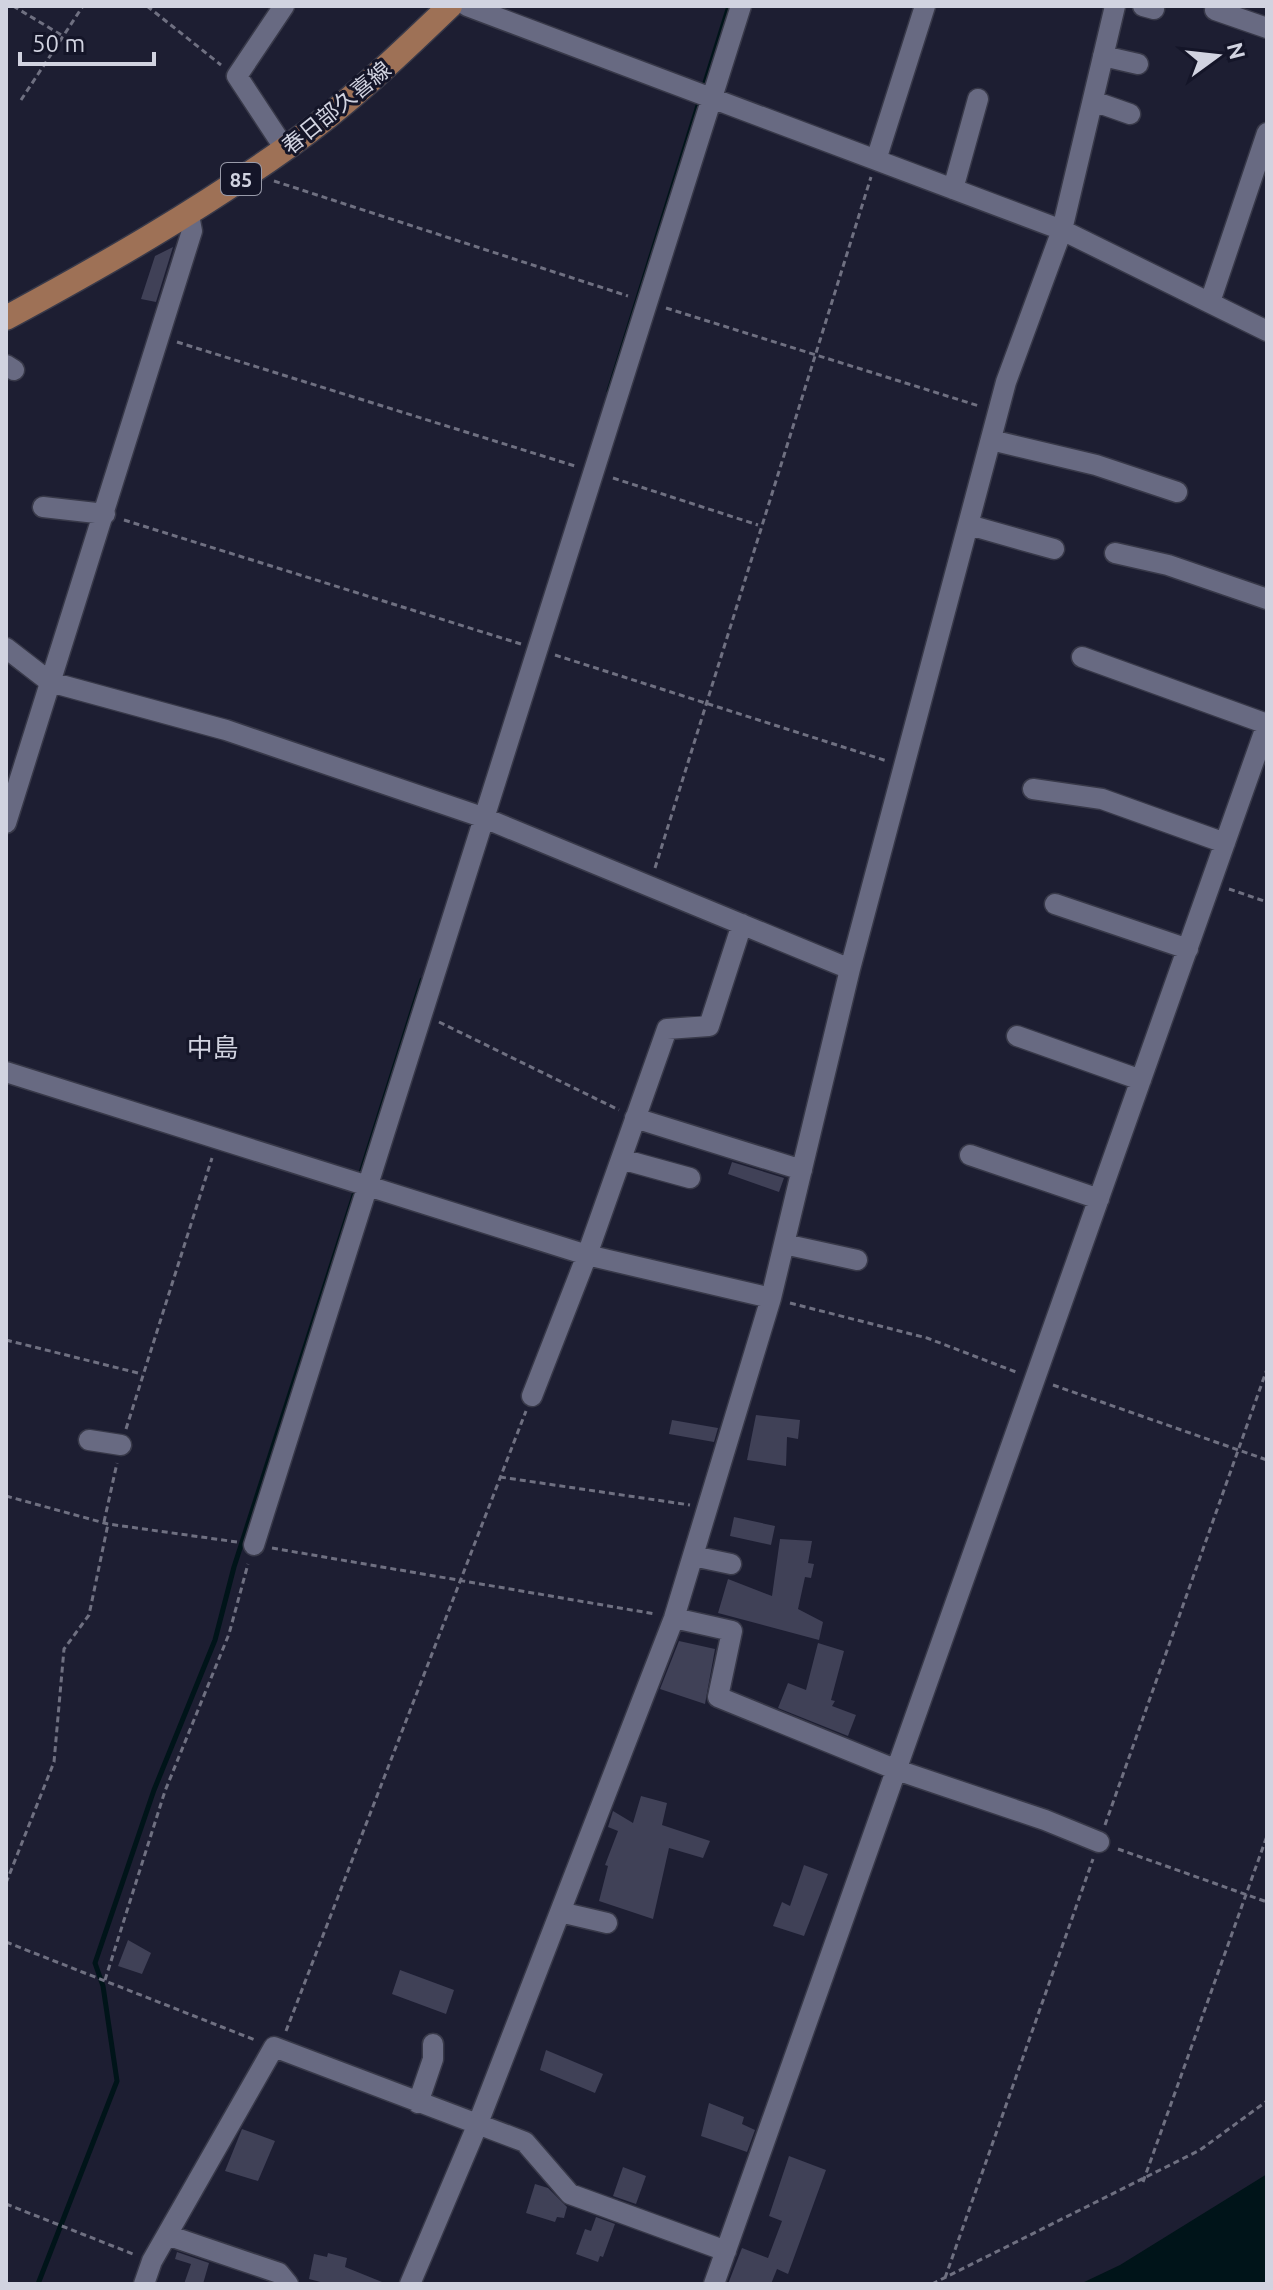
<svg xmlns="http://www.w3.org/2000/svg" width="1273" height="2290" viewBox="0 0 1273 2290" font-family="Ubuntu,'Noto Sans JP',sans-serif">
<rect width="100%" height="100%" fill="#1d1e32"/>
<path fill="#001419" d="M1267 2174V2284H1080L1120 2265Z"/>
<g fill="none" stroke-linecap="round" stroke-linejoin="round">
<path stroke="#001419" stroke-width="5" d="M703 89 729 6
M609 391 700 99
M360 1176 422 980
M38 2284 117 2081 103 1986 95 1963 154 1790 215 1640 234 1567 357 1186"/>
</g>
<path fill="#404157" d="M173 247 156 302 141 299 155 256Z
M732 1162 784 1178 779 1192 728 1174Z
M756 1415 800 1420 798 1439 787 1437 786 1466 747 1460Z
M672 1420 718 1428 714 1442 669 1434Z
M734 1517 775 1526 771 1545 730 1536Z
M780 1539 812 1541 808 1563 814 1564 811 1578 805 1577 798 1609 823 1622 819 1640 718 1613 728 1579 772 1596Z
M679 1641 715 1649 705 1704 660 1689Z
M818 1643 844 1651 831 1700 835 1701 832 1706 856 1715 848 1736 778 1708 788 1683 806 1690Z
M641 1796 667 1803 662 1825 710 1841 703 1858 669 1848 653 1919 599 1901 608 1866 605 1865 618 1831 608 1827 613 1811 633 1823Z
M804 1865 828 1874 804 1936 773 1926 782 1902 790 1906Z
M128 1940 151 1953 142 1974 118 1966Z
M400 1970 454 1990 446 2014 392 1994Z
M546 2050 603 2074 595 2093 540 2070Z
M709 2103 744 2117 742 2124 755 2130 747 2152 701 2136Z
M242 2129 275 2141 258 2181 225 2171Z
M789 2156 826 2170 788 2274 777 2269 771 2284H728L742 2248 768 2258 782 2221 769 2216Z
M623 2167 646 2176 636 2204 613 2196Z
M535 2184 548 2188 567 2207 564 2218 557 2217 555 2222 526 2213Z
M596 2217 615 2224 603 2257 600 2256 598 2262 576 2254 585 2229 591 2231Z
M177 2252 209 2263 203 2284H184L191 2264 175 2259Z
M328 2253 347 2258 345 2267 387 2284H328L309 2279 314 2254 327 2257Z"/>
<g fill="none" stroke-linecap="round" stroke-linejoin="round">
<g stroke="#383949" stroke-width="23">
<path id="minor" d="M284 6 237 76 285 149
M467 6 1062 230 1267 331
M1143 6 1154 9
M1215 10 1267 28
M1103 56 1138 64
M1093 101 1130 114
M876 160 925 6
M953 189 978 99
M1210 302 1267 133
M6 365 14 370
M991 440 1096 465 1177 492
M43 507 105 514
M969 525 1054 549
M1115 553 1168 565 1267 599
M6 648 50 682 226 730 482 817 850 969
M1082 657 1267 724
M1033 789 1102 799 1225 843
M6 823 192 231 189 215
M1055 904 1188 949
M1017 1036 1141 1080
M6 1072 587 1255 771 1298
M635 1118 802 1170
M970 1155 1099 1199
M621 1159 690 1178
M784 1244 857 1260
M532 1396 587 1255 667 1029 709 1026 742 924
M89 1440 121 1445
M254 1545 741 6
M693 1556 731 1564
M674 1618 732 1631 718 1697 897 1770 1045 1820 1099 1842
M560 1912 607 1923
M418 2103 433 2059V2044
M167 2235 279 2273 288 2284
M144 2284 152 2261 274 2047 525 2142 570 2194 726 2251
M410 2284 477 2126 674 1618 771 1298 850 969 1006 382 1062 230 1115 6
M714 2284 1267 724"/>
</g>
<g stroke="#383949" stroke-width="27">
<path id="major" d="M6 318C104 265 198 211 289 146 347 105 399 55 450 6"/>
</g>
<path stroke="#6f7081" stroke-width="3" stroke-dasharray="6 4" stroke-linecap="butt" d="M13 6 63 36
M147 6 221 65
M21 100 83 6
M274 181 628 296
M666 308 979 406
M177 342 575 466
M613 478 758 525
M124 520 521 644
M555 655 887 761
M655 868 871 177
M1229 889 1267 902
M439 1022 619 1110
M790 1303 927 1338 1016 1372
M6 1340 142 1374
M1053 1385 1267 1460
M126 1429 212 1158
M500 1477 690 1505
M6 1496 108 1524 237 1542
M104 1522 117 1463
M272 1548 655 1614
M1105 1825 1267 1369
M1118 1849 1267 1902
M6 1883 54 1762 64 1649 89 1615 108 1524
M6 1942 255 2040
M105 1980 165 1791 229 1634 248 1564
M286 2031 526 1411
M1143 2182 1267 1836
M6 2204 133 2254
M945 2278 1093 1859
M932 2284 1200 2150 1267 2101"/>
<use href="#minor" stroke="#686a82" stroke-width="20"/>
<use href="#major" stroke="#9e7156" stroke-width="24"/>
</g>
<g text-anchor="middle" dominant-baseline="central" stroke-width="6" stroke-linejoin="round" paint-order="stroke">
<rect fill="#141528" stroke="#989aa9" stroke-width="2" x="221" y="163" width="40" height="32" rx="6"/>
<g font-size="20" font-weight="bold" fill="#d1d3e0">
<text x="241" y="179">85</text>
</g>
<g font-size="22" fill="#d1d3e0" stroke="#141528">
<text transform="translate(336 107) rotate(-39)">春日部久喜線</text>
</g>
<g font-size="26" fill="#d1d3e0" stroke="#141528">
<text x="213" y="1047">中島</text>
</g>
</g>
<rect width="1273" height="2290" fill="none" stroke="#d1d3e0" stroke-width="16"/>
<g transform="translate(1217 56) rotate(75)" stroke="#141528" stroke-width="6" paint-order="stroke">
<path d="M0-6L14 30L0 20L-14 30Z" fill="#d1d3e0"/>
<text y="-12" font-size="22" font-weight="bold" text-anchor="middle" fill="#d1d3e0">N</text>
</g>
<path d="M20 52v12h134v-12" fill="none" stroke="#d1d3e0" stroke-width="4"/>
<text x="32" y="52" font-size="24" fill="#d1d3e0" stroke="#141528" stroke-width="6" paint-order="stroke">50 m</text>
</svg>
